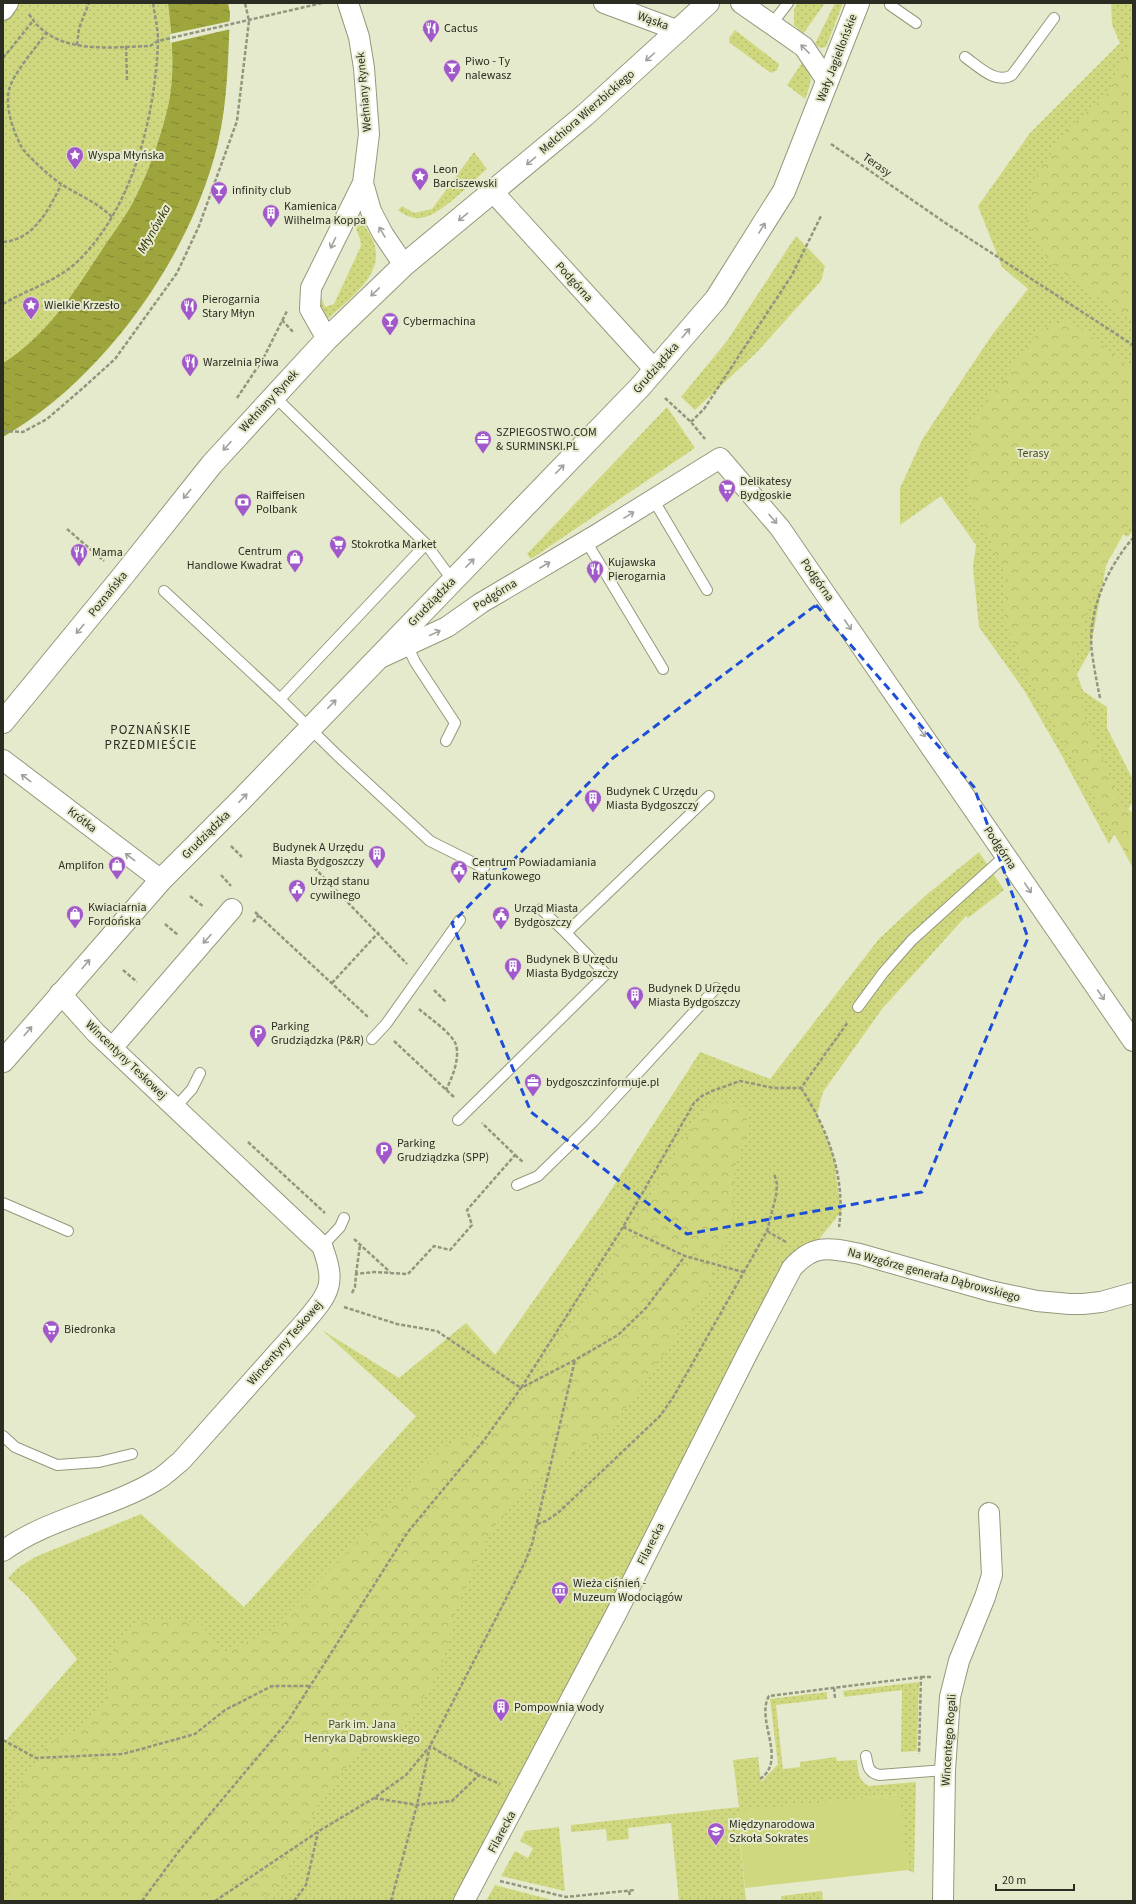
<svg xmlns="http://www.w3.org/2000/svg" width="1136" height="1904" viewBox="0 0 1136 1904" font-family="'Source Sans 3',sans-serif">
<defs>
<pattern id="grass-dots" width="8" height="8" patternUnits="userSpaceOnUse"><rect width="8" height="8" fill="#d0d87f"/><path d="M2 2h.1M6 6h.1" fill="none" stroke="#b3ba6d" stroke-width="1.8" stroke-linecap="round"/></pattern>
<pattern id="forest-crowns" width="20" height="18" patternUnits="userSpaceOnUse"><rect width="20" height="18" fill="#d0d87f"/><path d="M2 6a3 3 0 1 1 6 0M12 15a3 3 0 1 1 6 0" fill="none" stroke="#b3ba6d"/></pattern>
<pattern id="water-ripples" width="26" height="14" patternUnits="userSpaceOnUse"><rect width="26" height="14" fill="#9ea53d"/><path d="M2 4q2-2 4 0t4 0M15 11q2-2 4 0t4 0" fill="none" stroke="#818733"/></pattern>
</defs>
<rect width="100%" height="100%" fill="#e6eacc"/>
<path fill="url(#grass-dots)" d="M3 3H168C172 35 175 70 169 102 162 133 151 166 137 194 129 212 116 229 105 245 77 288 48 335 3 363Z
M797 3H825L803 34 794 25V10Z
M835 3H843L826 47 820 48 815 44Z
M1111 3H1133V530L1128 537 1113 529 1090 651 1077 674 1083 691 1107 707V728L1133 780V801L1109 844 1061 754 1024 690 979 627 973 567 976 545 941 496 900 525V488L923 438 992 335 1028 289 1002 267 978 206 1030 133 1120 43 1112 25Z
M735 30 779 64 777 70 771 73 730 43 729 38Z
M804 60C813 77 812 81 805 99L787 85Z
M474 152 487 169C471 182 441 216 421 218 412 219 404 215 398 210L402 206 414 213 432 209Z
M357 216C363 220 367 230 371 236 390 272 351 296 328 319L325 320 317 298 321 297 325 307 334 304 361 246 360 239 353 221Z
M796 236 825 266 821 281 757 352 695 410 681 397 727 341Z
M667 407 695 448 531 559 527 554Z
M979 852 1004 890 968 918 966 916 882 1009 823 1092 817 1115 829 1143 834 1159 841 1212 807 1254 464 1901H3V1744L77 1659 28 1597 8 1578 19 1567 35 1557 141 1514 244 1607 416 1416 322 1330 399 1378 466 1323 495 1355 602 1204 700 1052 770 1079 879 939 925 896Z
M919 1682 917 1751 901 1752 902 1690 844 1697 843 1691Z
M827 1692V1699L776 1705 783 1769 800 1767V1762L836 1757 837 1761 857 1760C858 1770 858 1781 869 1786L916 1782 914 1873 908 1870 899 1794 737 1812 746 1901H679L671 1823 628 1828 629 1839 607 1841 606 1829 571 1832V1825L739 1807 733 1760 758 1757 761 1782 778 1764 770 1699Z
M559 1827 565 1891 501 1876 515 1851 528 1858 533 1848 520 1841 525 1831Z
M495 1885 556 1901H486Z
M822 1891 823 1901H781V1896Z"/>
<path fill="url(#forest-crowns)" d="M1133 31V322L1049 263 1027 222 1034 179 1068 128 1108 93 1125 55Z
M1068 320 1099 342 1133 370V517L1091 592 1073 666 1084 715 1120 802 1133 813V868L1023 668 1004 618 1006 577 967 487 973 419 1040 330Z
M718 1102 733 1103 746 1111 748 1129 734 1170 733 1218 706 1293 614 1425 530 1484 490 1532 458 1605 440 1671 409 1720 355 1756 320 1801 282 1882 263 1901H7L12 1880 3 1839 23 1781 48 1743 79 1730 107 1703C110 1673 109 1636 142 1622 150 1619 189 1622 201 1622L221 1653 268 1633 360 1539 440 1449 451 1443 478 1434 520 1403 589 1299 671 1160 704 1110Z"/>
<path fill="#d0d87f" d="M900 1794 908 1870 745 1888 737 1811Z"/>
<path fill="url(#water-ripples)" d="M168 3H228L230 13C228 57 228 100 218 143 191 256 104 379 3 437V363C48 335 77 288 105 245 116 229 129 212 137 194 151 166 162 133 169 102 175 70 172 35 168 3Z"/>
<path fill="#e6eacc" d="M231 21V29L170 43V34Z"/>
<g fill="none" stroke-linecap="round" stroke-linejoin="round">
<g stroke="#95987c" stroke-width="12">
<path id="service" d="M890 5 916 23
M771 25 788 3
M965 57C978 66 996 85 1012 75L1054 18
M273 395 426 544 453 581
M653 499 707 590
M586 541 663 669
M164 591 280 699 426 544
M407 645 415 662 455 723 446 741
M280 699 338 756 430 841 484 868
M541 909 566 933
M858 1007 883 973 912 940 1006 855
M372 1039 386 1024 460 920
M175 1108 192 1089 200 1073
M458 1120 606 974 566 933 709 796
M517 1185 538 1176 592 1123 716 988
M3 1203 68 1231
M322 1246 340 1227 344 1218
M3 1436 15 1447 57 1465 99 1462 132 1454
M866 1756C868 1766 868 1772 879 1775L945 1770"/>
</g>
<g stroke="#95987c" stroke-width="22">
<path id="minor" d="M604 3 679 31
M741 3 804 47 827 81
M3 10 8 3
M363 183 371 211 383 234 404 265
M493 192 655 370
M327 339 310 309 311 288 363 183 369 134 364 68 359 37 348 3
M380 658 447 627 481 603 596 535 720 458 780 528 1133 1041
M3 760 161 880
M112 1048 232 909
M3 1551C48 1518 109 1509 157 1480 166 1475 173 1467 181 1461L304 1323C329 1293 337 1285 322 1246L96 1033 60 993
M464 1901 617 1612 747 1354 792 1268C814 1243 830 1248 860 1254L990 1291 1037 1301 1070 1304H1083L1101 1302 1133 1293
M943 1901 945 1770 950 1697 959 1661 985 1597 992 1575 989 1513"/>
</g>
<g stroke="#95987c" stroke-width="24">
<path id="secondary" d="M3 722 122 577 212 464 327 339 404 265 585 115 708 3
M3 1061 161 880 241 800 640 387 716 299 784 191 858 3"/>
</g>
<path stroke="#92957f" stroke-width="2.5" stroke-dasharray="4 2" stroke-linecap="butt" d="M29 14C54 56 109 47 150 46L158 41 322 3
M47 32C37 46 12 75 9 90 5 108 13 130 21 146 24 153 54 180 61 184 78 195 97 202 112 217
M77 45 79 28 89 3
M126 46 127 80
M3 58 33 21
M831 144 947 224 1133 345
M3 242C34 240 49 209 61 185
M3 304C28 289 58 281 79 260 133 207 155 116 158 42 158 29 155 16 153 3
M282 320 294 333
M237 398 263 359 287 311
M665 398 691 422 705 439
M691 422 704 409 792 275 821 216
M3 431 23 432 47 419 83 388 115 359 177 273 199 226 237 121 249 21 245 3
M67 529 104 561
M1100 698C1097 683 1094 668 1092 653 1087 612 1107 568 1133 538
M231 846 242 857
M306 859 407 964
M221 875 231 886
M190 896 204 907
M255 912 368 1017
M253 922 259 915
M165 924 178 935
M123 970 137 982
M332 983 379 932
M434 990 446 1002
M419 1009C428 1017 453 1034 456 1045 460 1059 452 1078 446 1090
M394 1041 455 1098
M801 1088C828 1129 846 1178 839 1227
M248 1142 325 1213
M515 1155 523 1162
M623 1227 685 1256 743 1272
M767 1231 786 1242
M354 1239 390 1272
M356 1274 360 1245
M352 1293 355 1287 356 1274 374 1272 408 1274 434 1246 450 1250 472 1225 467 1210 515 1155 482 1123
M344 1307 397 1324 437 1331 521 1388 623 1227 694 1103 702 1096 712 1091 740 1081 774 1088H801L848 1022
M537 1524 546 1521 559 1512 660 1416 674 1396 767 1231 776 1196 777 1184 774 1173
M921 1677H931
M834 1688 835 1698
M3 1740 36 1758 123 1754 195 1734 225 1710 272 1686H310
M760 1779C788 1760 755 1720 769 1696L921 1677 919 1754
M374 1798 417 1805 452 1801 479 1775 500 1784
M500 1881 566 1897 635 1890
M629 1891 630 1896
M142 1901 179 1851 288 1721 407 1533 485 1439 521 1388 575 1360 618 1335 646 1308 685 1256
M215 1901 319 1831 374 1798 406 1775 430 1746 479 1775
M294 1901 306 1885 318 1832
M391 1901 417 1805 430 1746 525 1562 532 1544 575 1360"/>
<use href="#service" stroke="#fff" stroke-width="10"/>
<use href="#minor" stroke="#fff" stroke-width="20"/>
<use href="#secondary" stroke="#fff" stroke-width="22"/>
</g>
<defs><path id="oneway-shaft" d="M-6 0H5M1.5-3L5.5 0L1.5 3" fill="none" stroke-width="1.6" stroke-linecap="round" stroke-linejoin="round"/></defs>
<g stroke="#a0a09c">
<use href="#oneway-shaft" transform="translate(805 49) rotate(-135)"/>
<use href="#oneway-shaft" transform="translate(650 57) rotate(138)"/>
<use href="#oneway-shaft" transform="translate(531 161) rotate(140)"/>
<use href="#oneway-shaft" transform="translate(463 217) rotate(141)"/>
<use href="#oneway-shaft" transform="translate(762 228) rotate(-58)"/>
<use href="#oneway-shaft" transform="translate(382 232) rotate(-120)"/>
<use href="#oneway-shaft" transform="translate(333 243) rotate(116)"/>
<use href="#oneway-shaft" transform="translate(375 292) rotate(136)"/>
<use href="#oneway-shaft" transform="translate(686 333) rotate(-50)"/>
<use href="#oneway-shaft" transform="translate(227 446) rotate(132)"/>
<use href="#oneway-shaft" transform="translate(560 469) rotate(-46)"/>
<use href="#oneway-shaft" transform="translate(187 494) rotate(129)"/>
<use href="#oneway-shaft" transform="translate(629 515) rotate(-32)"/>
<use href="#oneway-shaft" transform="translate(773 519) rotate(49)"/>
<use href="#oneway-shaft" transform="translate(470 563) rotate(-46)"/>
<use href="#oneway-shaft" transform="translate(545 565) rotate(-30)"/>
<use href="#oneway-shaft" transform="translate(848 625) rotate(56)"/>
<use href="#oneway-shaft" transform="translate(80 629) rotate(130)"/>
<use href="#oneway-shaft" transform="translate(435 633) rotate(-25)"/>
<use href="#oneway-shaft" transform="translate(332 704) rotate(-46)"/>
<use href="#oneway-shaft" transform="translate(922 732) rotate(56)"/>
<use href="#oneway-shaft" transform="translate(26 778) rotate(-143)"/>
<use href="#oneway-shaft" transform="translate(243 798) rotate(-46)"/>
<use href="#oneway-shaft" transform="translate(130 857) rotate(-143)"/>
<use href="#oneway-shaft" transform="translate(1028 888) rotate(56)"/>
<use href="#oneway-shaft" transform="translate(207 939) rotate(132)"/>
<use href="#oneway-shaft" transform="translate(86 964) rotate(-49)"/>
<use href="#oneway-shaft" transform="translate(1101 995) rotate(56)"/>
<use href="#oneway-shaft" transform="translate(28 1031) rotate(-50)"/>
</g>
<path fill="none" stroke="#1d4ed8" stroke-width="3" stroke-dasharray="8 5" stroke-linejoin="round" d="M816 605 974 787 1028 938 922 1192 687 1234 531 1112 452 923 613 758Z"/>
<defs>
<g id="restaurant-pin" transform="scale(0.9)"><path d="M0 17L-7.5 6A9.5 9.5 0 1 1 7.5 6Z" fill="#a158cb" stroke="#e6eacc"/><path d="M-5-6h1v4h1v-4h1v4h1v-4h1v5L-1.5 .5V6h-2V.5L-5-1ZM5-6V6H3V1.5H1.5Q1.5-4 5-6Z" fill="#fff"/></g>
<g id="bar-pin" transform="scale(0.9)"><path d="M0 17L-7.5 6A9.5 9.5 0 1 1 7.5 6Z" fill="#a158cb" stroke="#e6eacc"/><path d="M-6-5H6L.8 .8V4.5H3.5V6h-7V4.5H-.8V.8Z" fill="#fff"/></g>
<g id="sight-pin" transform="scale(0.9)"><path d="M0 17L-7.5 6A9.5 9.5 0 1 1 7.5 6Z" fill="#a158cb" stroke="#e6eacc"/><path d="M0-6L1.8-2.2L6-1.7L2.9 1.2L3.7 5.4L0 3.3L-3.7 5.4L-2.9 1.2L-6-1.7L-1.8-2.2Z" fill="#fff"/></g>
<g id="building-pin" transform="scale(0.9)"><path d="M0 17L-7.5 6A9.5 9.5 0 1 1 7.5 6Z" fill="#a158cb" stroke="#e6eacc"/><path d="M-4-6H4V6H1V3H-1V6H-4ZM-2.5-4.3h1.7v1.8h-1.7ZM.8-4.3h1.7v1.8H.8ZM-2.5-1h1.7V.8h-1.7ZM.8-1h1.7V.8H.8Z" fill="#fff"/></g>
<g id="office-pin" transform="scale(0.9)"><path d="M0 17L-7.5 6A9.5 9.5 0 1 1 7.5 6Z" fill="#a158cb" stroke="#e6eacc"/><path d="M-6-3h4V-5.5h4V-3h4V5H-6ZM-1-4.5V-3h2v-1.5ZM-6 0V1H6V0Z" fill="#fff"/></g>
<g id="supermarket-pin" transform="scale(0.9)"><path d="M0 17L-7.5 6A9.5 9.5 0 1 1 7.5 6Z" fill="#a158cb" stroke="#e6eacc"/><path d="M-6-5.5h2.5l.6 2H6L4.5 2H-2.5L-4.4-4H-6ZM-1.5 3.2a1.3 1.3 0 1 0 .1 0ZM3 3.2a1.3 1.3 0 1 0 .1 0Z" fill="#fff"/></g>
<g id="bank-pin" transform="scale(0.9)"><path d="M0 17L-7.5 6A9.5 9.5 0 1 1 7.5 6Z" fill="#a158cb" stroke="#e6eacc"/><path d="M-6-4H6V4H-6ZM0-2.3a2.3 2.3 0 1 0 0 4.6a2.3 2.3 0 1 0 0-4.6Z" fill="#fff"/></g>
<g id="shop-pin" transform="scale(0.9)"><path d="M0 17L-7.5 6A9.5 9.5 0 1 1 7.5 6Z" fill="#a158cb" stroke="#e6eacc"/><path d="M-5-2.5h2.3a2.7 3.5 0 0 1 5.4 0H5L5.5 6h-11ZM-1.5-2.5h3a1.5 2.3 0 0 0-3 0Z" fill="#fff"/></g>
<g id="civic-pin" transform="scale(0.9)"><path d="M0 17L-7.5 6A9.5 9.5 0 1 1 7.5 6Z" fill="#a158cb" stroke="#e6eacc"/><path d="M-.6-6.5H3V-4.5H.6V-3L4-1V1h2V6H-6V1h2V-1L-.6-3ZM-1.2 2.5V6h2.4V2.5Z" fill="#fff"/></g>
<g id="parking-pin" transform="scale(0.9)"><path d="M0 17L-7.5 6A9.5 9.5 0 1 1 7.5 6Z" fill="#a158cb" stroke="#e6eacc"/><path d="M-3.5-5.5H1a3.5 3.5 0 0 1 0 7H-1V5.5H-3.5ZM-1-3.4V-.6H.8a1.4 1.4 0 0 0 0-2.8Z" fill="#fff"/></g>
<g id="museum-pin" transform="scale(0.9)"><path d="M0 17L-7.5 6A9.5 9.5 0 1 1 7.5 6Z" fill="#a158cb" stroke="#e6eacc"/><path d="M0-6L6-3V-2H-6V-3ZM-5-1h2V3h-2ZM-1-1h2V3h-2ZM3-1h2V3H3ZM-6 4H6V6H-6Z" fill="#fff"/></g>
<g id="school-pin" transform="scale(0.9)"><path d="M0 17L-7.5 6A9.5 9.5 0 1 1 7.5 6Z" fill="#a158cb" stroke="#e6eacc"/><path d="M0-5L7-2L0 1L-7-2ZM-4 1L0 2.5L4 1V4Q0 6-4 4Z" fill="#fff"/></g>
</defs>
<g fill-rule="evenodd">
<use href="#restaurant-pin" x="431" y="28"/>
<use href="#bar-pin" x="452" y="68"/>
<use href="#sight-pin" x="75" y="155"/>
<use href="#sight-pin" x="420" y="176"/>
<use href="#bar-pin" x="219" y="190"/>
<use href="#building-pin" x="271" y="213"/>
<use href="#sight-pin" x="31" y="305"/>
<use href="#restaurant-pin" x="189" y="306"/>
<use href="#bar-pin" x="390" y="321"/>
<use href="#restaurant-pin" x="190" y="362"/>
<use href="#office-pin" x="483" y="439"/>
<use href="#supermarket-pin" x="727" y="488"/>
<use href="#bank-pin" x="243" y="502"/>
<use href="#supermarket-pin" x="338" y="544"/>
<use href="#restaurant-pin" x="79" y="552"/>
<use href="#shop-pin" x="295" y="558"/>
<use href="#restaurant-pin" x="595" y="569"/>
<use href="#building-pin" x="593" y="798"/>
<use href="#building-pin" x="377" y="854"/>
<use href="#shop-pin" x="117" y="865"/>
<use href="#civic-pin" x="459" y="869"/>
<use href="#civic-pin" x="297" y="888"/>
<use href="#shop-pin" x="75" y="914"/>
<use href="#civic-pin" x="501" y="915"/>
<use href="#building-pin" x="513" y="966"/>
<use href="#building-pin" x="635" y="995"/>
<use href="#parking-pin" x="258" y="1033"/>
<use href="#office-pin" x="533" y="1082"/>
<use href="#parking-pin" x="384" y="1150"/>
<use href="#supermarket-pin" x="51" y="1329"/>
<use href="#museum-pin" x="560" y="1590"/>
<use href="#building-pin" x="501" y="1707"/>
<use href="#school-pin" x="716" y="1831"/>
</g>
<g text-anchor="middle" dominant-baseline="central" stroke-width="4" stroke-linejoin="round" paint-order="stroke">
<g font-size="12" fill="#2c2d22" stroke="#e6eacc">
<text transform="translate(653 21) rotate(20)">Wąska</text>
<text transform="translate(837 58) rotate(-69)">Wały Jagiellońskie</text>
<text transform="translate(364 92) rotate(-95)">Wełniany Rynek</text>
<text transform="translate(587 112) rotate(-41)">Melchiora Wierzbickiego</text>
<text transform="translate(877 165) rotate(35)">Terasy</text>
<text transform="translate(574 282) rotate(48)">Podgórna</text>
<text transform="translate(656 368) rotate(-49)">Grudziądzka</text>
<text transform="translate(269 401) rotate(-47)">Wełniany Rynek</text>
<text transform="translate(817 580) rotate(55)">Podgórna</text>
<text transform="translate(108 594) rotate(-51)">Poznańska</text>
<text transform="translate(495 595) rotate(-32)">Podgórna</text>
<text transform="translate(432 602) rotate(-46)">Grudziądzka</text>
<text transform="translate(82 820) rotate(37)">Krótka</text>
<text transform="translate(206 835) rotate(-45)">Grudziądzka</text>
<text transform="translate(1000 848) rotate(56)">Podgórna</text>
<text transform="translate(126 1060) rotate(44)">Wincentyny Teskowej</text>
<text transform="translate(934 1275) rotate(15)">Na Wzgórze generała Dąbrowskiego</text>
<text transform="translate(285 1343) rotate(-49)">Wincentyny Teskowej</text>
<text transform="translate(651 1544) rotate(-63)">Filarecka</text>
<text transform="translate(949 1740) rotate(-86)">Wincentego Rogali</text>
<text transform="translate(502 1832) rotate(-62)">Filarecka</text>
</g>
<g font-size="12" fill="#2c2d22" stroke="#e6eacc" text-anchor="start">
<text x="444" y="28">Cactus</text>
<text x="465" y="61">Piwo - Ty<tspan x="465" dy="14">nalewasz</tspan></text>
<text x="88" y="155">Wyspa Młyńska</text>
<text x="433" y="169">Leon<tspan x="433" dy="14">Barciszewski</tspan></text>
<text x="232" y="190">infinity club</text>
<text x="284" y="206">Kamienica<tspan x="284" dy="14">Wilhelma Koppa</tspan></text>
<text x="202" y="299">Pierogarnia<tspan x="202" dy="14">Stary Młyn</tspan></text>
<text x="44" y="305">Wielkie Krzesło</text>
<text x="403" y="321">Cybermachina</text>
<text x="203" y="362">Warzelnia Piwa</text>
<text x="496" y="432">SZPIEGOSTWO.COM<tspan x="496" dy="14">&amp; SURMINSKI.PL</tspan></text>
<text x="740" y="481">Delikatesy<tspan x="740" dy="14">Bydgoskie</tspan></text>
<text x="256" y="495">Raiffeisen<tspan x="256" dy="14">Polbank</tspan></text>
<text x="351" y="544">Stokrotka Market</text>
<text x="282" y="551" text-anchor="end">Centrum<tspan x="282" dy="14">Handlowe Kwadrat</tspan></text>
<text x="92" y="552">Mama</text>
<text x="608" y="562">Kujawska<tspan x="608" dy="14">Pierogarnia</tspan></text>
<text x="606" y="791">Budynek C Urzędu<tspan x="606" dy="14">Miasta Bydgoszczy</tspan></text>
<text x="364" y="847" text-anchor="end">Budynek A Urzędu<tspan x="364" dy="14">Miasta Bydgoszczy</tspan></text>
<text x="472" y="862">Centrum Powiadamiania<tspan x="472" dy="14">Ratunkowego</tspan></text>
<text x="104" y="865" text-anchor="end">Amplifon</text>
<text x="310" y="881">Urząd stanu<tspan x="310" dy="14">cywilnego</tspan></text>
<text x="88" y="907">Kwiaciarnia<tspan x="88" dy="14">Fordońska</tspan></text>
<text x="514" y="908">Urząd Miasta<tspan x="514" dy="14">Bydgoszczy</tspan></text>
<text x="526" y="959">Budynek B Urzędu<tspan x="526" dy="14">Miasta Bydgoszczy</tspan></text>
<text x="648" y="988">Budynek D Urzędu<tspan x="648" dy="14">Miasta Bydgoszczy</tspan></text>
<text x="271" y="1026">Parking<tspan x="271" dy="14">Grudziądzka (P&amp;R)</tspan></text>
<text x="546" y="1082">bydgoszczinformuje.pl</text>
<text x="397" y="1143">Parking<tspan x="397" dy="14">Grudziądzka (SPP)</tspan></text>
<text x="64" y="1329">Biedronka</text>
<text x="573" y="1583">Wieża ciśnień -<tspan x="573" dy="14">Muzeum Wodociągów</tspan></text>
<text x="514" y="1707">Pompownia wody</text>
<text x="729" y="1824">Międzynarodowa<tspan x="729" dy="14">Szkoła Sokrates</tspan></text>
</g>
<g font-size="12" fill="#4a4d23" stroke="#e6eacc">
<text x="1033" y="453">Terasy</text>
<text x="362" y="1724">Park im. Jana<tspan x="362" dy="14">Henryka Dąbrowskiego</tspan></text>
</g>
<g font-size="13" font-style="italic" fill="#313307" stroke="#e6eacc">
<text transform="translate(154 229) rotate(-60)">Młynówka</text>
</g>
<g font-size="13" letter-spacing="1" fill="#2c2d22" stroke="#e6eacc">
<text x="151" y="730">POZNAŃSKIE<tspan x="151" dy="15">PRZEDMIEŚCIE</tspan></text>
</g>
</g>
<rect width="1136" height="1904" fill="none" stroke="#2c2d22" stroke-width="8"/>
<path d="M996 1884v6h78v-6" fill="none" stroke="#2c2d22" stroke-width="2"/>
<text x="1002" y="1884" font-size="12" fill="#2c2d22" stroke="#e6eacc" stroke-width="3" paint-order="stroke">20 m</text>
</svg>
